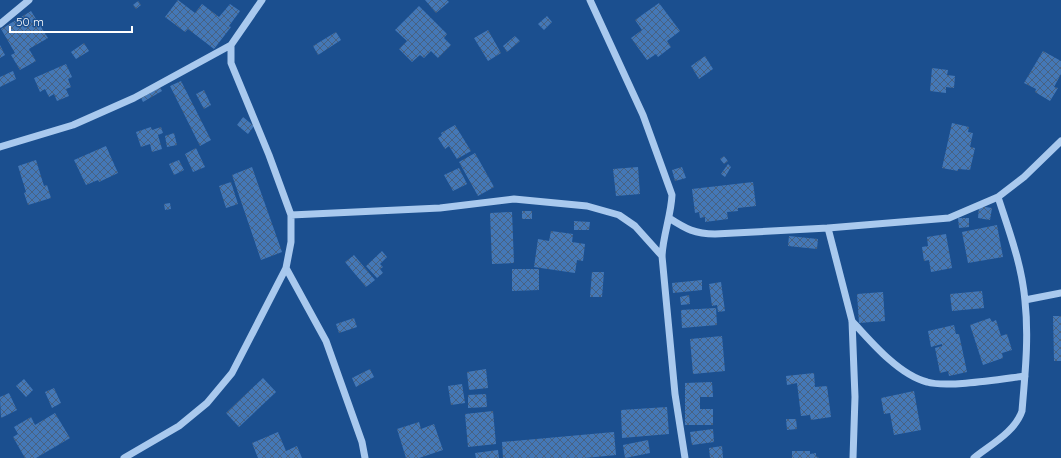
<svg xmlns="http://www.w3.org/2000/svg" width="1061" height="458" viewBox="0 0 1061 458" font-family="Quicksand,sans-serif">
<defs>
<pattern id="building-cross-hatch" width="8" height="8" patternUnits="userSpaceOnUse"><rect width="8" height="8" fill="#4478b7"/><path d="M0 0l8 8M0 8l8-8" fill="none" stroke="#486282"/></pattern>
</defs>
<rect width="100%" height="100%" fill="#1b4f8f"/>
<path fill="url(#building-cross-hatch)" d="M178 0 195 13 202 4 219 17 230 4 240 11 229 26 231 27 214 49 188 29 185 32 165 17Z
M425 0H447L449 2 436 13Z
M138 1 141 5 136 9 133 5Z
M659 3 680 31 667 41 671 47 658 57 656 54 647 60 631 38 642 30 635 20Z
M419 6 447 34 444 38 451 45 438 58 431 51 424 58 420 55 412 62 399 49 407 41 395 30Z
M31 11 48 38 29 49 36 61 20 70 11 55 15 53 1 29Z
M547 16 552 22 544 30 538 24Z
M488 30 501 53 488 61 474 38Z
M336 32 341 40 318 55 313 46Z
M515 36 520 41 507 52 503 46Z
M84 43 89 51 76 59 71 52Z
M0 45 5 55 0 58Z
M1043 51 1061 61V74L1054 87 1058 88 1050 101 1035 92 1036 89 1024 83Z
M705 56 713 69 699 79 691 66Z
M66 64 72 77 68 79 71 87 66 89 69 96 57 101 54 94 49 97 45 89 40 92 34 78Z
M932 68 948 70 947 75 955 76 954 88 946 87V93L930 91Z
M13 71 16 79 0 87V77Z
M181 81 211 140 200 146 170 86Z
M160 87 162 91 143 102 141 98Z
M204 90 211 105 204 109 196 94Z
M243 117 254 126 248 134 237 125Z
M952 123 969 127 968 132 973 133 970 147 975 148 970 170 958 169V171L942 168Z
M455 125 471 151 457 159 449 146 445 149 438 138 442 135 441 133Z
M151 127 152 130 161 127 163 133 158 135 162 149 152 152 150 144 141 147 136 132Z
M174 133 177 145 167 147 165 136Z
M106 146 118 173 99 182 98 180 86 185 74 160Z
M196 148 205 167 193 172 185 154Z
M475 153 494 187 478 196 459 162Z
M724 156 728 161 724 164 720 159Z
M36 160 44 186 47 185 51 198 28 205 24 193 26 192 18 166Z
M179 160 184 170 174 175 169 164Z
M728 164 731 167 725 177 721 174Z
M252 167 282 252 261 260 232 175Z
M638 167 640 194 616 196 613 169Z
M682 167 686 178 675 181 672 170Z
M459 168 467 184 453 191 444 175Z
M231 182 238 204 226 208 219 186Z
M753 182 756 206 738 208V211L727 212 728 219 705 222V217L700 218 699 212 695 213 692 189Z
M170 203 171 209 165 210 164 204Z
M979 206 992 208 990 220 978 218Z
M522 211H532V219H522Z
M512 212 514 263 492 264 490 213Z
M958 218H969V227L959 228Z
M574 221 590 222 589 230H574Z
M997 225 1003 257 968 263 962 232Z
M551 231 573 234 572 242 585 244 583 261 577 260 575 273 534 267 538 239 549 241Z
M946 234 952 268 931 272 929 260 924 261 922 247 928 246 927 237Z
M789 236 818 239 817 249 788 246Z
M382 251 387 257 380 264 383 267 380 269 383 273 377 278 366 266Z
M354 255 375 280 366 287 345 262Z
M512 269H539V290L512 291Z
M592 272H604L602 297H590Z
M702 280V290L673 293 672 283Z
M721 282 725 311 718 312 717 305 712 306 709 284Z
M982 291 984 308 952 311 950 294Z
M883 292 885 321 859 323 857 294Z
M689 295 690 304 681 305 680 297Z
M716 308 717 325 682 328 681 310Z
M1053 316H1061V361H1054Z
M354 318 357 327 339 333 336 324Z
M990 318 992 322 996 320 1001 336 1007 334 1012 350 1002 353 1003 358 983 365 970 325Z
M954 325 956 334H959L967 372 949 376 948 371 940 373 935 348 942 346V344L931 347 928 331Z
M722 336 725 371 693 374 690 339Z
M370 369 374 377 356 387 352 378Z
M486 369 488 388 469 390 467 372Z
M814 373 815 387 827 386 831 417 811 420 810 415 801 416 797 383 787 385 786 376Z
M263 378 276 392 239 427 226 413Z
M24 379 33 390 26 397 16 386Z
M712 382 713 397H700V409H713V425H685V383Z
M462 384 465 403 451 405 448 386Z
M54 388 61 403 52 408 45 392Z
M914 391 921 430 894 435 890 413 884 414 881 398Z
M9 393 17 410 1 418 0 397Z
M486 394 487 407 468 408V395Z
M667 407 669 434 622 438 621 410Z
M493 411 496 444 468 447 465 414Z
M55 413 70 438 36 458H25L13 437 18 434 14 427 31 417 35 425Z
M786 419H796L797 429 787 430Z
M419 422 421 429 434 424 443 450 419 458H406L397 429Z
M713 429 714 442 692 445 690 432Z
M278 432 286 451 297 446 302 458H258L252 443Z
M614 432 616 455 585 458H503L502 442Z
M648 440 650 453 625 458 623 445Z
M722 446 723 458H710L709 448Z
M498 450 499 458H476L475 453Z
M792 451H810V454L816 453V456L819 458H792Z"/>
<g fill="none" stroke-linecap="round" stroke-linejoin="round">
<path stroke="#a9c9ee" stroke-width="7" d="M590 0 643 115 672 195C671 216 663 235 662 256L675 394 685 458
M0 24 29 0
M0 147 73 125 134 98 231 45
M291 215 440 208 514 199 587 206 619 215 635 226 662 256
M669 218C686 229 695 234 715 234L828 228 949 218 998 197 1024 177 1061 141
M828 228 852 321 855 397 853 458
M286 268 326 341 362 442 365 458
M1025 300 1061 293
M852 321C871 342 899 375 927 382 947 388 1001 379 1025 376
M124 458 179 426 207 403 232 373 286 268 291 242V215L269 155 231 63V45L262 0
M974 458C990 445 1015 432 1022 411 1025 374 1029 338 1025 301 1022 265 1009 231 998 197"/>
</g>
<path d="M10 26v6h122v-6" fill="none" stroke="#ffffff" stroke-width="2"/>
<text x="16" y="26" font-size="12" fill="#ffffff" stroke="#1b4f8f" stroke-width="3" paint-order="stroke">50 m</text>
</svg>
